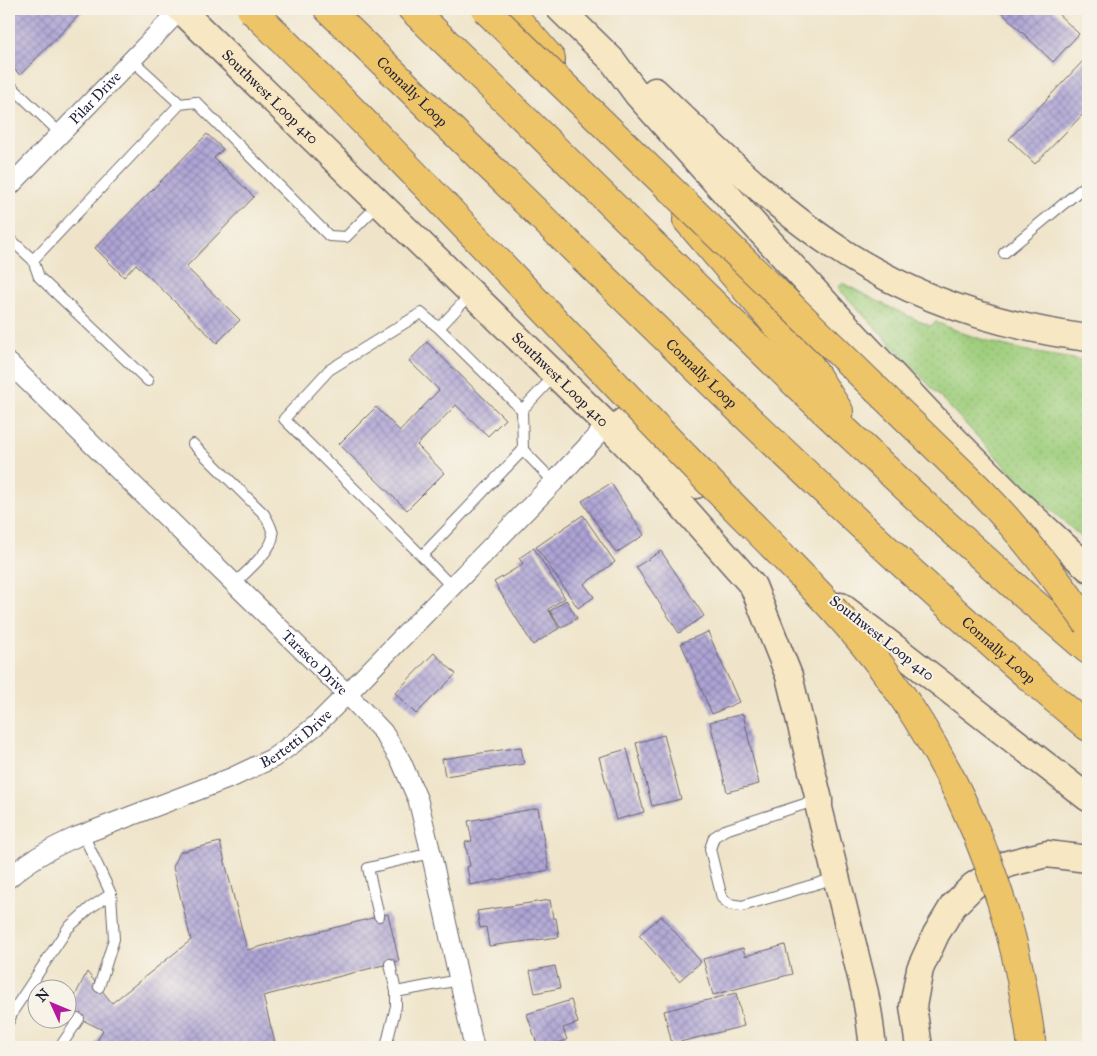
<svg xmlns="http://www.w3.org/2000/svg" width="1097" height="1056" viewBox="0 0 1097 1056" font-family="'IM FELL Great Primer',serif">
<defs>
<pattern id="grass-dots" width="8" height="8" patternUnits="userSpaceOnUse" patternTransform="scale(1.25)"><rect width="8" height="8" fill="#9ece7c"/><path d="M2 2h.1M6 6h.1" fill="none" stroke="#88b16c" stroke-width="1.8" stroke-linecap="round"/></pattern>
<pattern id="building-cross-hatch" width="8" height="8" patternUnits="userSpaceOnUse" patternTransform="scale(1.25)"><rect width="8" height="8" fill="#aea4d5"/><path d="M0 0l8 8M0 8l8-8" fill="none" stroke="#8d85ae"/></pattern>
</defs>
<rect width="100%" height="100%" fill="#f7f3e8"/>
<filter id="ink" filterUnits="userSpaceOnUse"><feTurbulence type="fractalNoise" baseFrequency=".02" numOctaves="2"/><feDisplacementMap in="SourceGraphic" scale="10" xChannelSelector="R" yChannelSelector="G"/><feConvolveMatrix kernelMatrix="1 2 1 2 8 2 1 2 1" color-interpolation-filters="sRGB"/></filter>
<filter id="wash" filterUnits="userSpaceOnUse"><feTurbulence type="fractalNoise" baseFrequency=".0096" numOctaves="4" result="noise"/><feDisplacementMap in="SourceGraphic" scale="20" xChannelSelector="R" yChannelSelector="G"/><feGaussianBlur stdDeviation="1.12" result="paint"/><feColorMatrix in="noise" values="0 0 0 0 0 0 0 0 0 0 0 0 0 0 0 0 0 1.4 0 .05"/><feComposite in="paint" operator="in"/></filter>
<g filter="url(#wash)">
<rect width="100%" height="100%" fill="#efe4c9"/>
<path fill="url(#grass-dots)" stroke="#60785c" d="M842 283 887 306 930 326 936 322C984 344 1036 354 1088 361V543L1031 492 1004 465 838 288Z"/>
<g id="blocks">
<path fill="url(#building-cross-hatch)" d="M9 9H85L20 75 9 64Z
M998 9H1053L1079 34 1053 62Z
M1084 60 1088 64V109L1035 164 1009 139Z
M207 134 223 149 214 158 254 197 186 267 240 320 217 343 136 264 124 277 95 248Z
M427 342 505 419 488 436 456 405 417 445 444 473 407 510 339 444 376 407 400 431 439 390 409 361Z
M611 483 644 535 616 553 582 501Z
M583 515 615 562 584 584 594 597 578 608 536 547Z
M534 548 565 598 548 609 559 628 533 645 494 582 523 564 519 558Z
M661 551 704 616 679 633 636 567Z
M566 600 577 618 561 628 550 611Z
M708 632 739 702 712 714 681 643Z
M434 653 456 674 416 714 395 693Z
M743 714 759 784 727 792 710 722Z
M664 735 681 799 652 806 636 743Z
M521 747 524 764 445 776 442 759Z
M627 749 644 812 616 820 599 757Z
M538 808 549 870 470 885 467 867 470 866 465 842 472 841 468 821Z
M220 842 247 950 388 914 399 961 263 996 276 1047H94L103 1030 68 1013V1010L87 972 112 1003 191 940 173 867 180 852Z
M550 900 553 918H556L559 937 489 946 486 927 480 928 477 911Z
M661 916 701 962 679 981 639 935Z
M785 945 792 974 713 995 703 959 743 948 745 956Z
M555 966 560 988 535 993 530 971Z
M736 993 744 1026 672 1044 664 1011Z
M571 1000 578 1023 563 1028 567 1040 543 1047H538L527 1014Z"/>
</g>
</g>
<g filter="url(#ink)">
<use href="#blocks" fill-opacity="0" stroke="#6a666d" stroke-width="1"/>
<g fill="none" stroke-linecap="round" stroke-linejoin="round">
<g stroke="#6a666d" stroke-width="12">
<path id="lane" d="M132 60 180 104 196 102 329 236 346 237 379 204
M9 84 60 133
M9 238 33 260
M1004 253 1084 187 1088 182
M471 294 439 328 522 410 523 450 554 482
M148 381 39 277 33 260 180 104
M522 410 555 375
M193 444 264 514C268 521 272 527 273 535 273 550 244 574 234 584
M422 556 284 419 329 370 421 313 439 328
M452 587 422 556 523 450
M817 800 725 830 714 837 710 849 722 898 729 904 742 906 836 878
M83 834 111 894 114 939 99 987
M379 916 368 868 431 853
M390 964 396 992
M9 1021 13 1011 68 928 90 908 111 894
M60 1047 79 1019
M386 1047 396 1006V992L459 980"/>
</g>
<g stroke="#6a666d" stroke-width="21">
<g id="street">
<path id="s1" d="M9 187 181 9"/>
<path id="s2" d="M9 363 347 694 383 732 401 761 418 800 431 853 474 1047"/>
<path id="s3" d="M9 878C29 860 51 848 76 837L233 777 273 758 291 745 315 726 347 694 554 482 607 425"/>
</g>
</g>
<g stroke="#6a666d" stroke-width="29">
<g id="secondary">
<path id="s4" d="M180 9 607 425 645 464 753 586 789 676 819 800V808L865 993 869 1016 873 1047"/>
<path d="M560 9 612 60 637 94 729 197 856 336 943 428 1018 503 1088 568"/>
<path d="M655 91C716 149 777 211 849 256 921 301 1005 327 1088 338"/>
<path d="M624 421 628 422 696 485"/>
<path d="M841 606 1088 798"/>
<path d="M919 1047 913 1006 920 969 936 934 953 906 973 886 1007 864 1047 854 1088 859"/>
</g>
</g>
<g stroke="#6a666d" stroke-width="30">
<g id="highway">
<path id="s5" d="M328 9C460 139 593 269 727 398 845 511 963 623 1088 727"/>
<path d="M412 9 803 391 928 508 1021 592 1088 650"/>
<path d="M508 9 551 59"/>
<path d="M687 220 807 361 839 411"/>
</g>
</g>
<use href="#lane" stroke="#fff" stroke-width="10"/>
<use href="#street" stroke="#fff" stroke-width="19"/>
<use href="#secondary" stroke="#f8e7c3" stroke-width="26"/>
<use href="#highway" stroke="#eec469" stroke-width="28"/>
<g stroke="#6a666d" stroke-width="30" stroke-linecap="butt">
<path id="highway-bridge" d="M251 9C372 127 487 250 604 372 654 425 705 478 757 530 802 576 848 621 886 673 943 751 987 842 1011 936 1021 973 1027 1010 1032 1047
M485 9 979 489C1020 531 1055 576 1088 624"/>
</g>
<use href="#highway-bridge" stroke="#eec469" stroke-width="28"/>
</g>
</g>
<g text-anchor="middle" dominant-baseline="central" stroke-width="4" stroke-linejoin="round" paint-order="stroke">
<g font-size="15" fill="#22223b" stroke="#f7f3e8">
<text stroke="none"><textPath href="#s5" startOffset="118">Connally Loop</textPath></text>
<text stroke="none"><textPath href="#s4" startOffset="126">Southwest Loop 410</textPath></text>
<text stroke="none"><textPath href="#s1" startOffset="124">Pilar Drive</textPath></text>
<text stroke="none"><textPath href="#s5" startOffset="522">Connally Loop</textPath></text>
<text stroke="none"><textPath href="#s4" startOffset="531">Southwest Loop 410</textPath></text>
<text transform="translate(882 638) rotate(38)">Southwest Loop 410</text>
<text stroke="none"><textPath href="#s5" startOffset="928">Connally Loop</textPath></text>
<text stroke="none"><textPath href="#s2" startOffset="428">Tarasco Drive</textPath></text>
<text stroke="none"><textPath href="#s3" startOffset="321">Bertetti Drive</textPath></text>
</g>
</g>
<rect width="1097" height="1056" fill="none" stroke="#f7f3e8" stroke-width="30"/>
<g transform="translate(52 1004) rotate(314)"><circle r="24" fill="#f7f3e8" stroke="#a29fa3"/>
<path d="M0-4L9 19L0 12L-9 19Z" fill="#b5179e"/>
<text y="-8" font-size="14" font-weight="bold" text-anchor="middle" fill="#22223b">N</text>
</g>
</svg>
